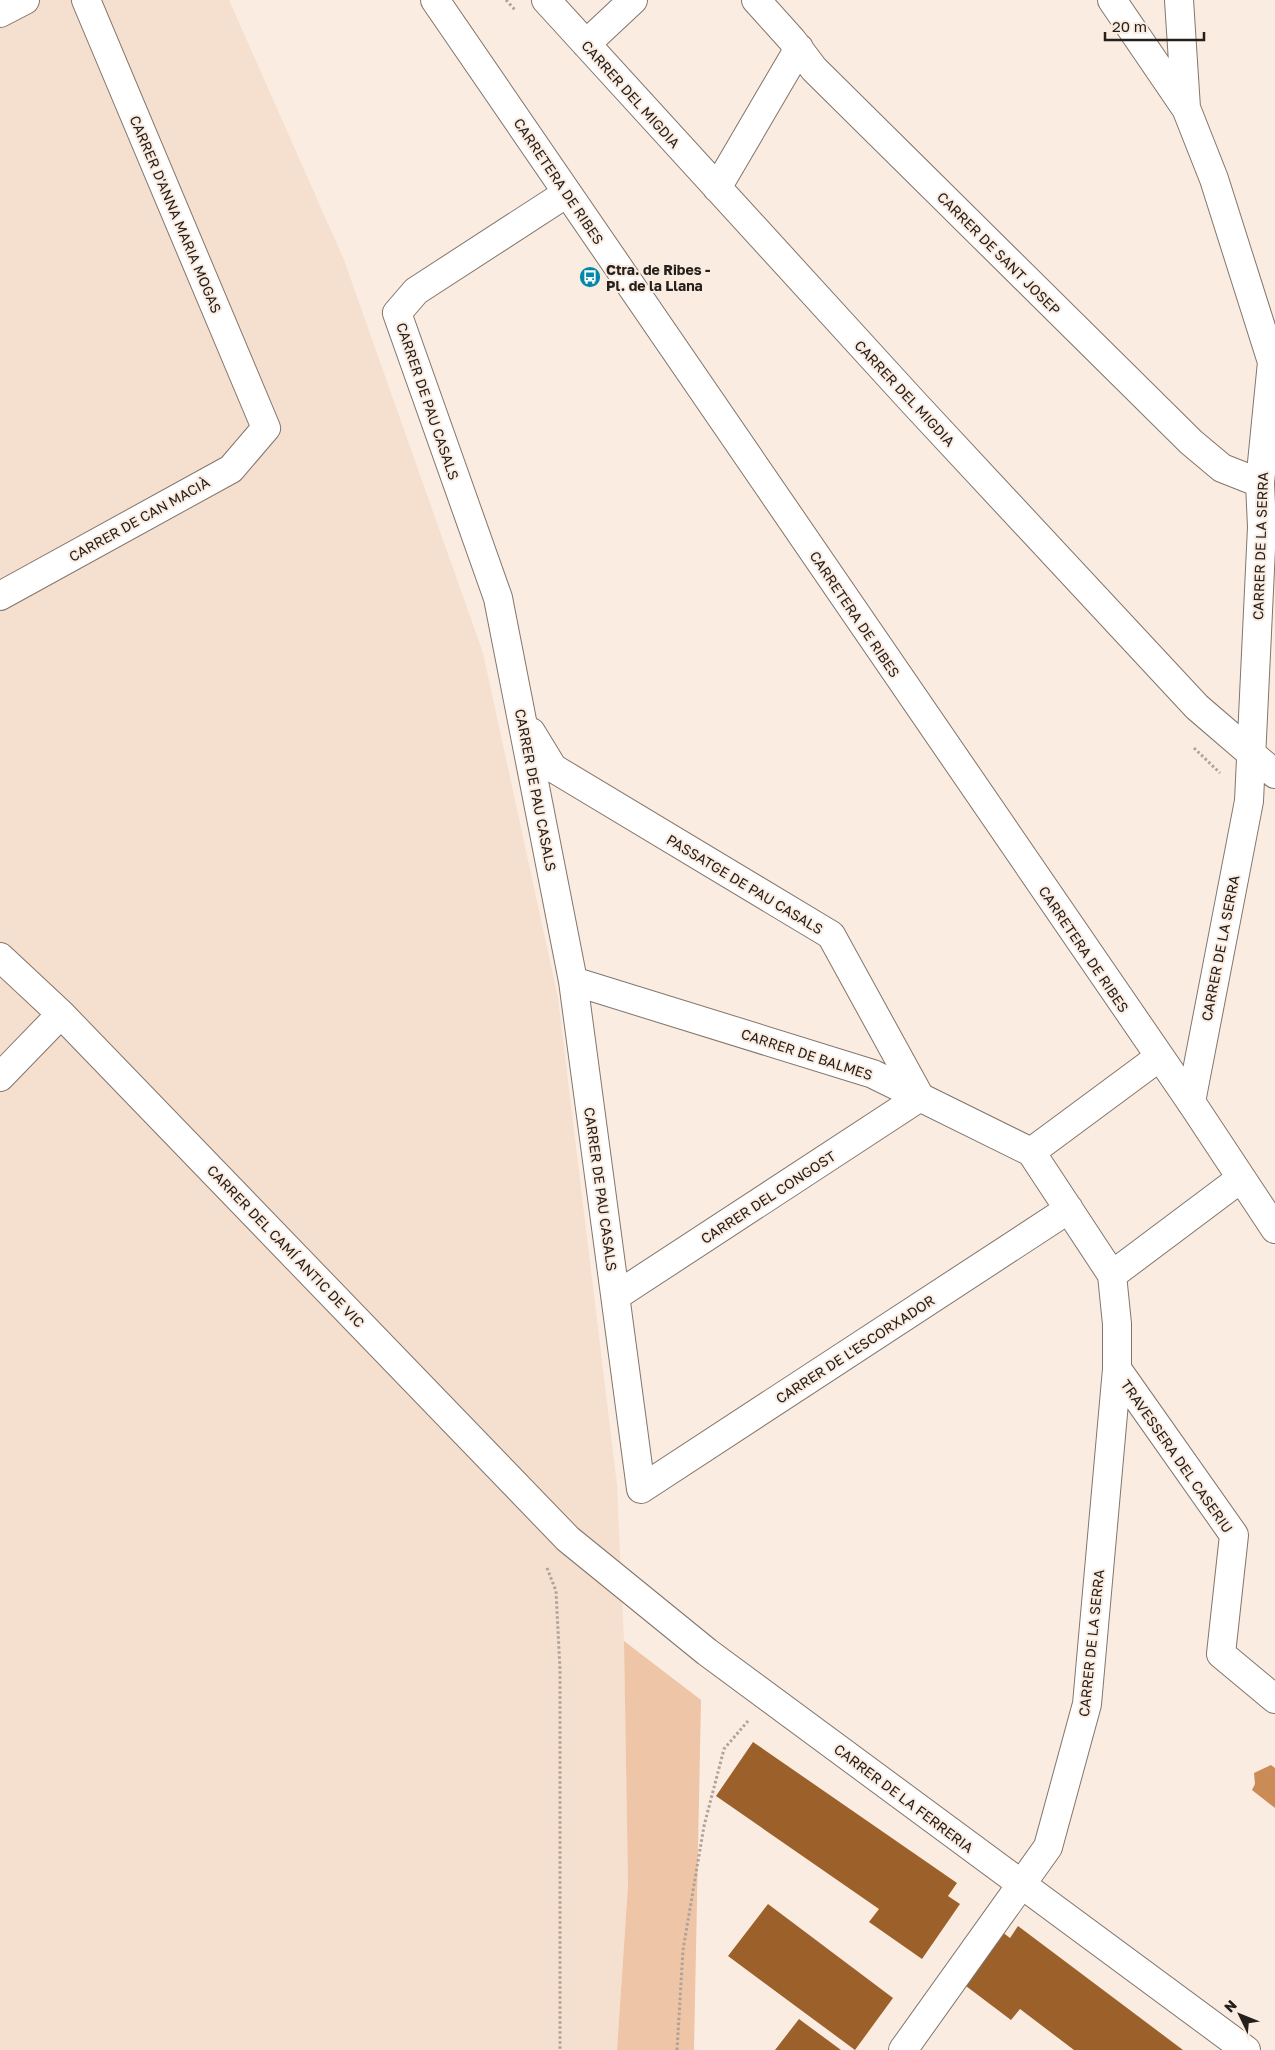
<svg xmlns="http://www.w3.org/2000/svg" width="1275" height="2050" viewBox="0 0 1275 2050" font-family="'Golos Text',sans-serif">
<rect width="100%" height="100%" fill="#fbece1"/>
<path fill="#f5dfcf" d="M0 0H229L344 260 483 653 558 998 617 1485 624 1641 628 1885 617 2050H0Z"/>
<path fill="#eec5a6" d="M624 1641 701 1700 694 2050H617L628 1885Z"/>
<path fill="#cb8b57" d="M1271 1765 1275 1768V1808L1252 1790 1255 1784 1254 1773Z"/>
<path fill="#9c602a" d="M753 1742 957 1883 948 1896 960 1904 922 1959 869 1922 879 1909 716 1796Z
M768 1904 893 1998 855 2050 728 1956Z
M1018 1926 1183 2050H1074L1020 2009 1011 2020 958 1980 997 1928 1010 1938Z
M799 2019 841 2050H775Z"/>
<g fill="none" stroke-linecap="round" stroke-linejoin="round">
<g stroke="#83756b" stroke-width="30">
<path id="street" d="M546 0 914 403 1197 707 1275 774
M756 0 792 40 814 69 1191 442 1222 468 1260 483
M1112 0 1185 107
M1179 0 1186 108 1214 179 1272 362 1260 483 1262 527 1249 801 1191 1102
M0 13 25 0
M586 44 633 0
M717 188 799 48
M567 193 416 291 397 313 498 598 573 981 641 1489 1069 1209
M0 596 231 469 266 428 86 0
M531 732 553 768 831 935 920 1097
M0 957 61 1014 568 1539 707 1652 1246 2050
M573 981 873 1074 1031 1152
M0 1077 61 1014
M1112 1275 1240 1179
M616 1296 920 1097
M1117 1369 1234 1535 1221 1654 1275 1699
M903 2050 1048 1847 1087 1704 1117 1369V1324L1112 1275 1031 1152 1158 1058"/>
</g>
<g stroke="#83756b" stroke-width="30">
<path id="secondary" d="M435 0 1191 1102 1275 1229"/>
</g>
<path stroke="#aea299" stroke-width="3" stroke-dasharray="2.5 2.5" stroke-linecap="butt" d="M506 0 516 11
M1194 748 1220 773
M547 1568 556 1591 560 1670V2050
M677 2050 683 1950 704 1826 724 1749 748 1721"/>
<use href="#street" stroke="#fff" stroke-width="28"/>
<use href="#secondary" stroke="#fff" stroke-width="28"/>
</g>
<defs>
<g id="bus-disc" transform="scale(1.125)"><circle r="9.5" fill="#0189a9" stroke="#fbece1"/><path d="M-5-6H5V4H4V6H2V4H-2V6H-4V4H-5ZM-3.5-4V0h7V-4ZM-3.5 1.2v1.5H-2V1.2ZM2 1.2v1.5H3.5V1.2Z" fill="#fff"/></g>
</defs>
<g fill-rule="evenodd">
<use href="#bus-disc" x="590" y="277"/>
</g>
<g text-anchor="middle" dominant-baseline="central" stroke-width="4" stroke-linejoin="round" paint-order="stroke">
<g font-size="14" fill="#26201c" stroke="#fbece1">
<text transform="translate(631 94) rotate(48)">CARRER DEL MIGDIA</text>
<text transform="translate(559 181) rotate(56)">CARRETERA DE RIBES</text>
<text transform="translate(176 214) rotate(67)">CARRER D'ANNA MARIA MOGAS</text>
<text transform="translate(999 253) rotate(45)">CARRER DE SANT JOSEP</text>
<text transform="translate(905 393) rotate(47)">CARRER DEL MIGDIA</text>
<text transform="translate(428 401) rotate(71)">CARRER DE PAU CASALS</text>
<text transform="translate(139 519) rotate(-29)">CARRER DE CAN MACIÀ</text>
<text transform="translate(1260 546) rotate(-88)">CARRER DE LA SERRA</text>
<text transform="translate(855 614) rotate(56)">CARRETERA DE RIBES</text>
<text transform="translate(536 790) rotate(79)">CARRER DE PAU CASALS</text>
<text transform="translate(745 884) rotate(31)">PASSATGE DE PAU CASALS</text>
<text transform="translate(1220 948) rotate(-79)">CARRER DE LA SERRA</text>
<text transform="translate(1084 949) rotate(56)">CARRETERA DE RIBES</text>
<text transform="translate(807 1054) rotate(18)">CARRER DE BALMES</text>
<text transform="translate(601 1189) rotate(82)">CARRER DE PAU CASALS</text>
<text transform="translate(768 1197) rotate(-33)">CARRER DEL CONGOST</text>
<text transform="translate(286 1246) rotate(46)">CARRER DEL CAMÍ ANTIC DE VIC</text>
<text transform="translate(855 1349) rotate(-33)">CARRER DE L'ESCORXADOR</text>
<text transform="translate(1177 1456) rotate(55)">TRAVESSERA DEL CASERIU</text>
<text transform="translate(1091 1643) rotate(-84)">CARRER DE LA SERRA</text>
<text transform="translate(904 1798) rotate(37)">CARRER DE LA FERRERIA</text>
</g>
<g font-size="14" font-weight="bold" fill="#26201c" stroke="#fbece1" text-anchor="start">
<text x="606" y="269">Ctra. de Ribes -<tspan x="606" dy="16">Pl. de la Llana</tspan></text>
</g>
</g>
<g transform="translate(1240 2015) rotate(313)" stroke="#fbece1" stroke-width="4" paint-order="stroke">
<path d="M0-4L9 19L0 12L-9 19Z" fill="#26201c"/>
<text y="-8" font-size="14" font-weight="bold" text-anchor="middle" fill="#26201c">N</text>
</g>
<path d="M1105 32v8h99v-8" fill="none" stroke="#26201c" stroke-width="2.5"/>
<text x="1112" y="32" font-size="15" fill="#26201c" stroke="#fbece1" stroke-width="4" paint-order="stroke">20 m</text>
</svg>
